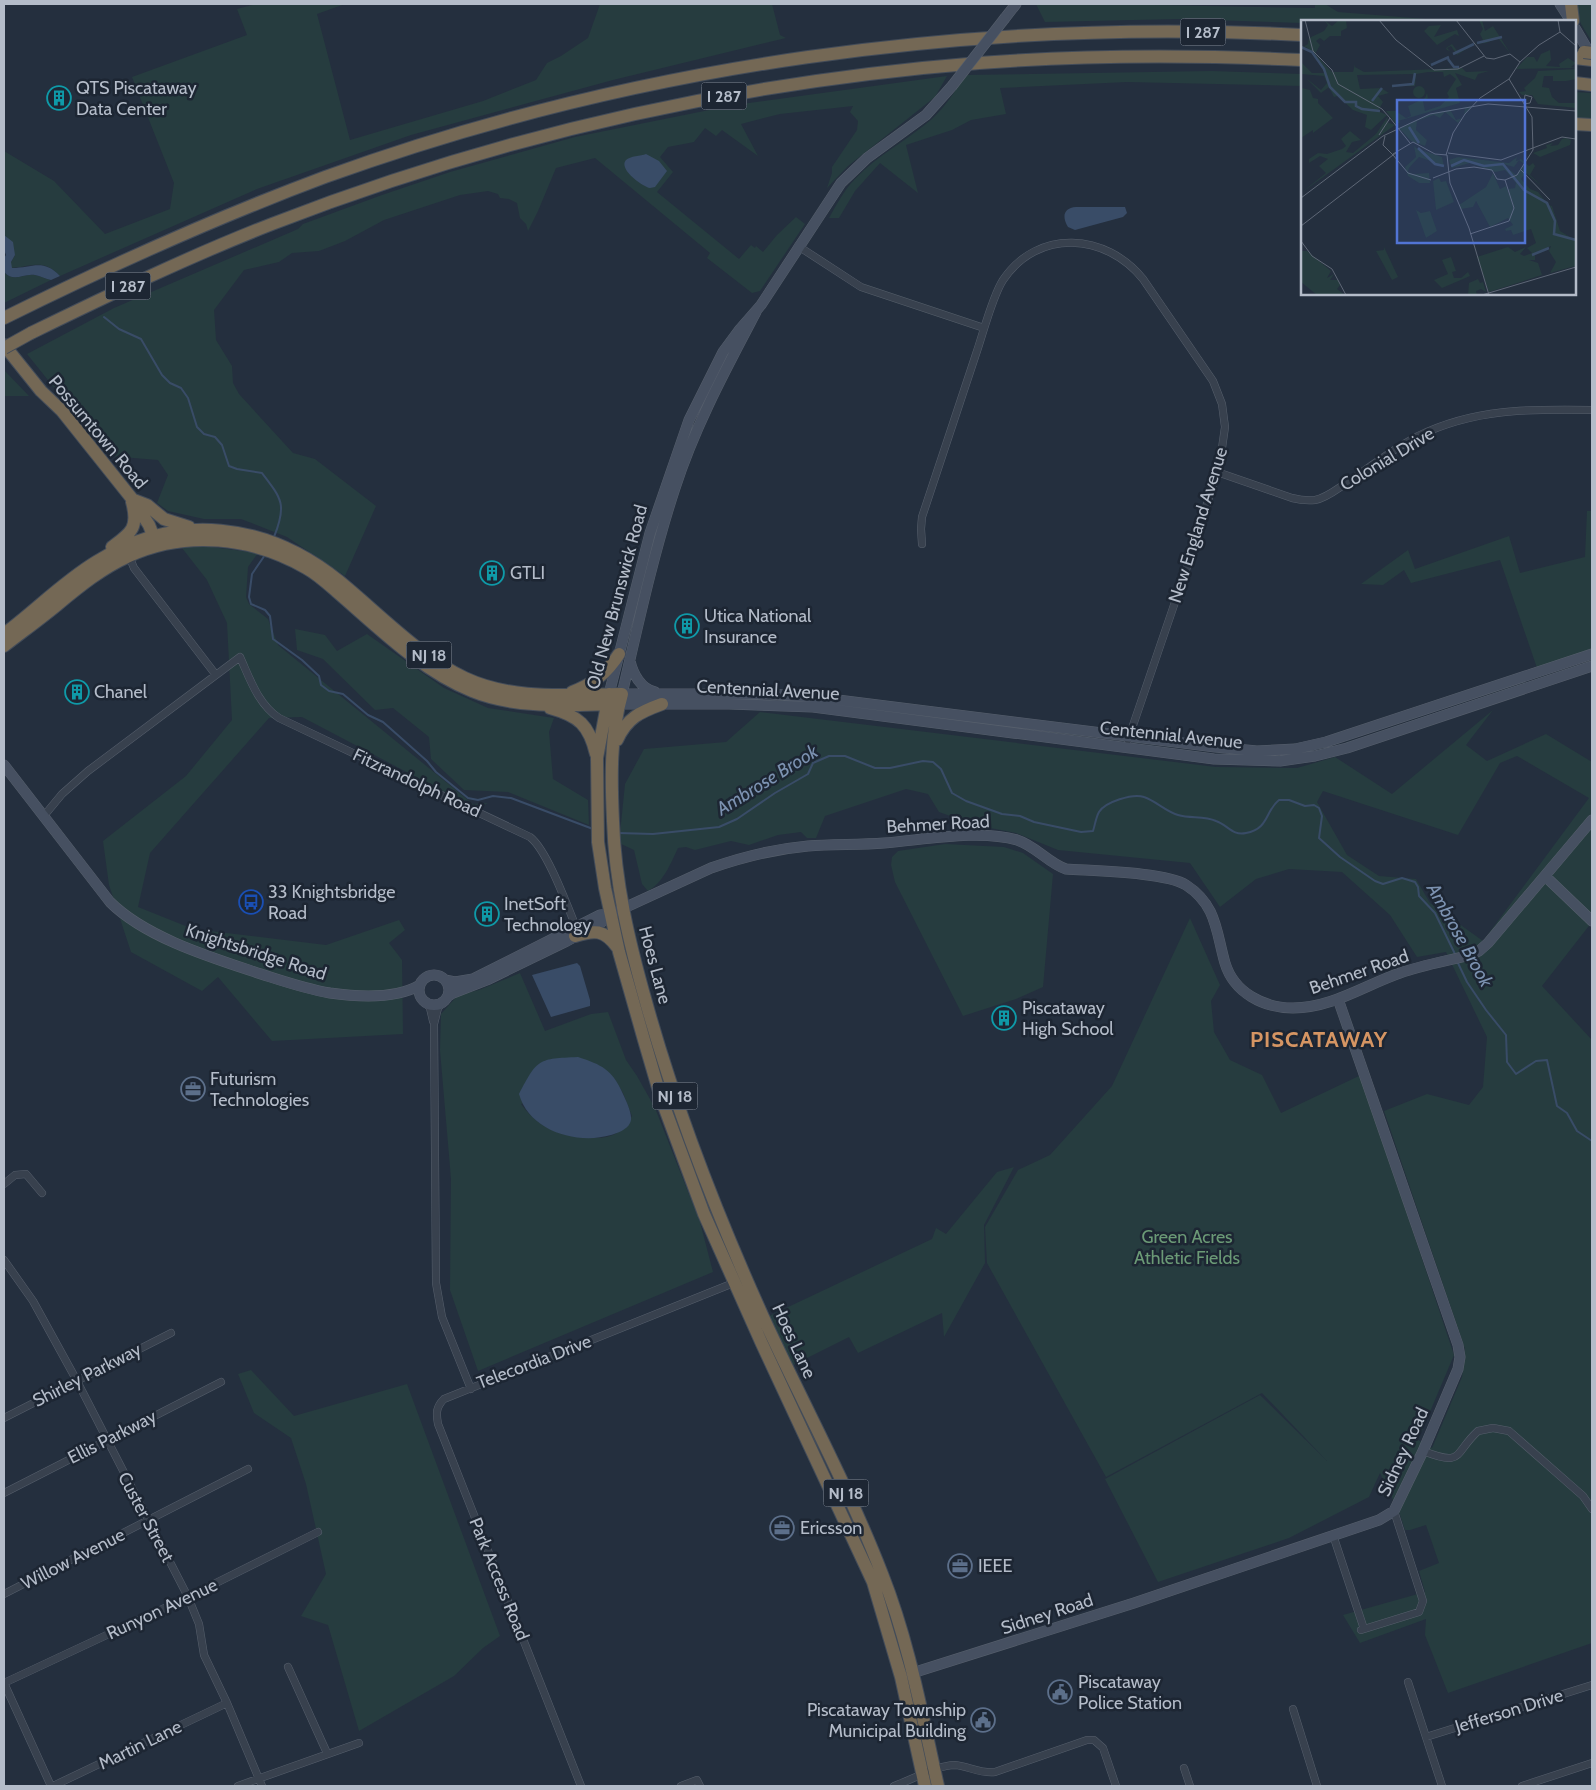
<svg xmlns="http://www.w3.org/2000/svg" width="1596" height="1790" viewBox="0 0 1596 1790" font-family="Cabin,sans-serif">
<rect width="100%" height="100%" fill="#242f3e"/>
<path fill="#263c3f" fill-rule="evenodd" d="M256 4H345L317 14 350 140 483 101 536 80 547 63 561 56 588 38 600 4H772L780 35 786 38 613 80 411 135 257 189 60 276C43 258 32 267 11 268V262L15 255 4 235V151L54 181 105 234 170 209 174 183 132 77 247 35 237 9Z
M1036 4H1154L1155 5 1315 8V4H1325L1338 12 1451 21H1302V23L1179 19 1045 22Z
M1574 4H1592V42L1581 24Z
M1211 71 1302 74V86L1127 82 1000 88 1006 114 971 120 952 130 906 145 918 193 880 163 855 191 839 218H829C837 204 844 190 855 179 877 155 908 140 932 119 946 106 955 92 964 75Z
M947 76 935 97 848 166 827 188 832 173V167L857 130 858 121 850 112 853 106 780 114 741 124 758 156 722 130 716 136 705 128 694 142 668 147 660 157 673 172 657 192 739 259 751 245 755 248 756 246 763 252 777 235 796 217 805 224 760 291 752 293 707 258 710 253 595 158 556 168 538 211 528 231 526 224 520 218 517 203 509 199 500 198 498 194 488 191 460 195 384 220 345 241 319 251 292 253 279 262 244 270 214 310 216 340 232 366 233 383 239 394 293 453 315 459 376 506 345 576 287 537 241 519H204L168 511 157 503 168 475 158 460 109 456 27 354 114 308 298 229 303 224 382 195 450 172 575 137 734 105Z
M1575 92 1592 93V121L1575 118Z
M4 272C14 283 23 273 35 275 40 276 46 279 51 280L4 303Z
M4 370 29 396H4Z
M1587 511H1592V649L1537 668 1500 560 1411 583 1404 570 1383 585 1361 584 1408 550 1415 569 1509 536 1520 573 1585 557Z
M190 546 212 547 258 553 248 567 246 597 249 604 268 619 278 645 473 804 488 803 477 809 302 717 269 718 150 853 138 907 193 929 326 945 399 920 405 930 389 943 402 960 403 1034 272 1041 218 977 202 991 131 952 109 885 103 841 186 776 232 720 227 623 207 580 182 548Z
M295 629 325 635 337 651 367 634 444 688 488 708 554 718 549 732 553 779 588 800 589 825 508 792 464 790 431 759 429 737 393 708 375 710 323 659 297 650Z
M1493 710 1466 745 1487 761 1546 734 1592 762V922L1542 986 1592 1040V1643L1448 1693 1425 1635 1426 1619 1360 1643 1343 1615 1425 1592 1419 1571 1439 1563 1426 1525 1410 1530H1405L1399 1512 1380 1473 1369 1497 1289 1538 1158 1582 1105 1479 1260 1395 1327 1461 1262 1393 1106 1477 987 1263 985 1227 1018 1170 1050 1155 1112 1086 1190 918 1220 985 1211 1001 1214 1032 1230 1060 1262 1075 1281 1113 1361 1075 1454 1355 1418 1440 1432 1448 1462 1377 1465 1349 1384 1111 1427 1094 1469 1105 1483 1087 1487 1037 1446 952 1417 957 1390 915 1342 872 1289 869 1256 879 1220 907 1190 863 1058 850 1016 833 975 825 939 812 928 794 906 789 825 816 816 838H807L801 832 778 835 749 845 731 841 695 850 686 847 678 848C671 863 663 883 648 891L642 884 634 850 619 843 625 784 644 749 726 742 760 712 1216 767 1297 768 1335 757 1392 794ZM1517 756 1589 798 1483 941 1430 903 1416 879 1379 876 1347 855 1317 802 1323 791 1458 835 1500 763Z
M945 844 1004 847 1023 853 1053 874 1043 987 1016 999 963 1016 895 882 891 865 892 857 898 851Z
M520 973 545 1031 591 1014 608 1012 626 1060 637 1076 655 1108 700 1222 713 1272 478 1371 450 1290 451 1179 440 1050 441 1014 458 995 479 990ZM614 1078 623 1093 632 1116C627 1122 621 1130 615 1134 606 1139 594 1138 584 1137 557 1135 538 1127 521 1104Z
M1014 1167 984 1225 985 1263 944 1337 942 1313 858 1353 849 1337 789 1367 767 1317 932 1239 936 1228 946 1234 997 1172Z
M251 1370 294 1416 407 1384 500 1636 483 1648 454 1676 359 1731 328 1625 301 1616 326 1574 306 1484 291 1438 254 1413 238 1374Z"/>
<path fill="#394c67" d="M646 154 659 161 667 171 655 187 650 188C642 186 618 169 626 160 630 156 641 156 646 154Z
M1076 207H1125L1127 213 1123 217 1075 230 1068 227C1062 217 1063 208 1076 207Z
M4 235 13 242 15 255 11 262 12 268C32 268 43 258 60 276L51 280C46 279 40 276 35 275 23 273 14 283 4 272V258L6 255 4 250Z
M577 963 580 966 590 1000V1006L551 1017 532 975Z
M578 1057C602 1065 612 1069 623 1094 626 1101 634 1116 630 1123 627 1130 617 1133 611 1135 577 1145 529 1131 519 1094 538 1058 538 1059 578 1057Z"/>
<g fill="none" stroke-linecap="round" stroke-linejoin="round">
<path stroke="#394c67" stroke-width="2" d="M104 317 119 329 141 339 162 375 170 383 181 388 188 398 197 427 204 434 215 437 222 445 229 466 237 469 262 473C282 499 287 505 274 537
M265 555 252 574 249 597 251 604 265 610 270 616 273 639 302 660 319 676 321 685 329 691 343 694 368 715 383 722 427 761 436 772 468 798 478 800 493 796 511 798 593 829
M618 833 653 834 719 827 737 819 775 793 808 774 813 763 829 756H845L875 768H890L923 761 933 762 941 769 952 793 966 801 1002 814 1020 816 1034 822 1081 832 1093 831C1095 825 1096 817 1099 812 1105 802 1133 793 1144 797 1156 801 1165 811 1178 815 1191 819 1204 815 1216 821 1228 825 1232 836 1246 833 1269 829 1265 811 1279 800H1289L1305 806 1314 805 1319 808 1322 816 1319 838 1340 857 1375 881 1383 884 1402 878 1415 882 1418 887 1419 896 1435 913 1455 954
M1457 961 1467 982 1486 1010 1506 1035 1507 1062 1516 1074 1536 1061 1547 1060 1557 1106 1567 1113 1577 1131 1592 1141"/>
<g stroke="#565f6c" stroke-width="8">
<path id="street" d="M798 246 861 287 984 328
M1217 472 1292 498C1300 500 1307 501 1315 500 1327 498 1338 488 1348 482 1371 466 1393 449 1418 436 1475 408 1530 409 1592 410
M922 544 921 529 922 517C940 463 958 409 976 354 983 334 992 297 1003 280 1038 228 1106 233 1143 279L1213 381 1222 404 1225 427 1221 455 1217 472 1188 564 1128 740
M129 556 134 568 216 675
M43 817 62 794 88 771 240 657C250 679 258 704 279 718L530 837C547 850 567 905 576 927
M425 1001 430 1008 433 1021
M444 1001 438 1008 434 1024 436 1283 442 1317 471 1389
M4 1184 15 1175 26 1174 42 1193
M4 1260 33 1301 77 1381 188 1597 199 1624 204 1655 227 1703 262 1786
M4 1418 171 1333
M1423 1451C1464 1467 1453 1454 1478 1431L1493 1428 1509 1431 1583 1496 1592 1509
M4 1493 221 1382
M1333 1535 1364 1629
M4 1594 248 1469
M1361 1630 1419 1612 1423 1601 1394 1511
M288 1667 327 1753
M1408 1682 1442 1786
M4 1683 188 1597 318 1532
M4 1683 51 1786
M1293 1709 1317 1786
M1426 1737 1592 1685
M1184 1768 1190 1786
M53 1786 227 1703
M238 1786 359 1743
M581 1786 438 1424C436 1413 436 1407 444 1399L736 1282
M681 1786 697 1780 700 1786
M894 1786C911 1780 938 1765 955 1765 968 1766 981 1774 995 1772L1087 1740H1094L1103 1748 1116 1786
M1522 1786 1592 1763"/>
</g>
<g stroke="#565f6c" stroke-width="11">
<path id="secondary" d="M1560 4 1571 21
M1005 18 1016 4
M1575 28 1592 57
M756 312C726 369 695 426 675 488 653 555 638 625 622 694H770L814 697 1215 747 1257 751 1295 749 1326 742 1592 654
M630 661C633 674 641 689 655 692
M609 694 650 533 689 420 723 352 740 329 761 305 841 183 867 158 926 115 952 86
M619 704H729L813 707 1214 759 1280 761 1315 756 1347 748 1592 666
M4 765 110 902C146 938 213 958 261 974 283 981 306 989 330 993 358 997 396 999 420 985
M1545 876 1592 921
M419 990a15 15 0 1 1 30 0a15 15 0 1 1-30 0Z
M445 980 455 982 473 979 600 915 611 914
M447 997 453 993 489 979 567 941 602 922 611 914 711 868C742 857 775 849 808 846 833 844 859 845 884 843 924 840 979 829 1017 840 1036 846 1048 863 1066 869 1093 871 1166 872 1186 885 1217 905 1216 932 1225 963 1234 993 1264 1008 1293 1008 1332 1008 1365 985 1400 973 1423 965 1447 961 1470 955L1479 951 1488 943 1592 820
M906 1675 1134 1603 1379 1520 1394 1511 1423 1451 1458 1369 1460 1357 1458 1345 1338 999"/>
</g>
<g stroke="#434c59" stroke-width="14">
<path id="highway" d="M1571 4 1573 21
M1575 58 1592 60
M1575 83 1592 85
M1575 124 1592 125
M4 318C109 266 215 218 325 177 637 64 972 18 1302 35
M31 333C111 294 190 256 272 224 498 136 737 82 979 63 1086 55 1194 55 1302 60
M4 345 41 391 62 411 133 500 149 525 156 543
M134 500 147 505 164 519 189 527
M112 547C131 533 139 528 132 502
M4 634C35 611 63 582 96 562 177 511 267 523 339 581 377 612 421 658 465 678 514 701 569 694 622 694 610 735 611 779 613 821 615 883 629 942 646 1002 676 1110 717 1215 763 1317 802 1402 848 1486 882 1574 909 1642 922 1715 938 1786
M4 646C22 632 40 619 57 605 80 586 102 568 129 556 186 530 252 537 306 568 317 574 327 583 336 591 378 627 420 670 472 691 516 709 567 705 614 704
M572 692C593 684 607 673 619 654
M609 694 597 758 598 842 605 888 619 952 644 1040 661 1098 704 1214 762 1344 873 1582 901 1677 925 1786
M550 708C579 716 589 725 596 754
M617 740C627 718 640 712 662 704
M575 936C594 930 604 929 617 947"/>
</g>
<use href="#street" stroke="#38414e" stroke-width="7"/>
<use href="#secondary" stroke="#465061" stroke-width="10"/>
<use href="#highway" stroke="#746855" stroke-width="12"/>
<g stroke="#565f6c" stroke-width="11" stroke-linecap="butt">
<path id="secondary-bridge" d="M952 86 1005 18"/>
</g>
<g stroke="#434c59" stroke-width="14" stroke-linecap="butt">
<path id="highway-bridge" d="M1584 52 1592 53
M4 348 31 333"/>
</g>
<use href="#secondary-bridge" stroke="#465061" stroke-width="10"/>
<use href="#highway-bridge" stroke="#746855" stroke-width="12"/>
</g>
<defs>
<g id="building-ring" transform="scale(1.25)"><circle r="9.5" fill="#1d2633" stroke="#0f9aa8" stroke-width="1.5"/><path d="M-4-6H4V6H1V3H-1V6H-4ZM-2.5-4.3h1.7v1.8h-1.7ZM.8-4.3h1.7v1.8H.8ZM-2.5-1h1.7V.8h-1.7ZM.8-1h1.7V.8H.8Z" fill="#0f9aa8"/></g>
<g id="bus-ring" transform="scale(1.25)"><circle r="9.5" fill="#1d2633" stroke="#1a4fb4" stroke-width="1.5"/><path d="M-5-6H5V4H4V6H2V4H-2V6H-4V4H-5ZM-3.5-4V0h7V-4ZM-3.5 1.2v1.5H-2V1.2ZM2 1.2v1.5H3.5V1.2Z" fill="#1a4fb4"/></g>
<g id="office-ring" transform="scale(1.25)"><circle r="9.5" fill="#1d2633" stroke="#5c6f8a" stroke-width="1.5"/><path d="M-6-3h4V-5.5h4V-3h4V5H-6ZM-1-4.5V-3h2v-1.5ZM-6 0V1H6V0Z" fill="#5c6f8a"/></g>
<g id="civic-ring" transform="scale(1.25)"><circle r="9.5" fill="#1d2633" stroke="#5c6f8a" stroke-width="1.5"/><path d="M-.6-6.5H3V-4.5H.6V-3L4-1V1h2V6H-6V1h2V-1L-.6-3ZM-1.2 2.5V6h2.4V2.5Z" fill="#5c6f8a"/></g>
</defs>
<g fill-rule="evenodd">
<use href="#building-ring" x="59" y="98"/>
<use href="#building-ring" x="492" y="573"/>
<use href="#building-ring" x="687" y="626"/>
<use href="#building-ring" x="77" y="692"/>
<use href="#bus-ring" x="251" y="902"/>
<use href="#building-ring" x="487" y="914"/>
<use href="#building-ring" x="1004" y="1018"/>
<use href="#office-ring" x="193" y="1089"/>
<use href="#office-ring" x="782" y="1528"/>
<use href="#office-ring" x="960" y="1566"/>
<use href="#civic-ring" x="1060" y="1692"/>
<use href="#civic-ring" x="983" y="1720"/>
</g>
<g text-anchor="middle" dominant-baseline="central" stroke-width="5" stroke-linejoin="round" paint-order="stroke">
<g fill="#1d2633" stroke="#878f9c" stroke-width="1">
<rect x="1180.5" y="18.5" width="45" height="27" rx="4"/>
<rect x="701.5" y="82.5" width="45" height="27" rx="4"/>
<rect x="105.5" y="272.5" width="45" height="27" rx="4"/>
<rect x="406.5" y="641.5" width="45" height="27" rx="4"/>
<rect x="652.5" y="1082.5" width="45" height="27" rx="4"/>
<rect x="823.5" y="1479.5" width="45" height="27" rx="4"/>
</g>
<g font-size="16" font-weight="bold" fill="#b4bcc9">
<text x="1203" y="32">I 287</text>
<text x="724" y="96">I 287</text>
<text x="128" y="286">I 287</text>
<text x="429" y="655">NJ 18</text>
<text x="675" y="1096">NJ 18</text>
<text x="846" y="1493">NJ 18</text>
</g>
<g font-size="18" fill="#b4bcc9" stroke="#1d2633" text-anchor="start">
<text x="76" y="88">QTS Piscataway<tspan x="76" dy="21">Data Center</tspan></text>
<text x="510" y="573">GTLI</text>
<text x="704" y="616">Utica National<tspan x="704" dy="21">Insurance</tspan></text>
<text x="94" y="692">Chanel</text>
<text x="268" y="892">33 Knightsbridge<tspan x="268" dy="21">Road</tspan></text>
<text x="504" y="904">InetSoft<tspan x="504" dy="21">Technology</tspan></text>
<text x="1022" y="1008">Piscataway<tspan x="1022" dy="21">High School</tspan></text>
<text x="210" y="1079">Futurism<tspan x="210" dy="21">Technologies</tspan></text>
<text x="800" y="1528">Ericsson</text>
<text x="978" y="1566">IEEE</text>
<text x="1078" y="1682">Piscataway<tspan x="1078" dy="21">Police Station</tspan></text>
<text x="966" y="1710" text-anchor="end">Piscataway Township<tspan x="966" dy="21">Municipal Building</tspan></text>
</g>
<g font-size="18" fill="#b4bcc9" stroke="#1d2633">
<text transform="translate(98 432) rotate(50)">Possumtown Road</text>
<text transform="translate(1387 459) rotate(-31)">Colonial Drive</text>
<text transform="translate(1198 525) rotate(-73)">New England Avenue</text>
<text transform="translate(617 597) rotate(-75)">Old New Brunswick Road</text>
<text transform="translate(768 690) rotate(3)">Centennial Avenue</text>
<text transform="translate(1171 735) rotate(6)">Centennial Avenue</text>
<text transform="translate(417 783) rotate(25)">Fitzrandolph Road</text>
<text transform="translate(938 824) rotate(-3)">Behmer Road</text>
<text transform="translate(256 952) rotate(18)">Knightsbridge Road</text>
<text transform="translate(655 965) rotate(75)">Hoes Lane</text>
<text transform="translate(1359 972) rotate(-19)">Behmer Road</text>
<text transform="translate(794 1341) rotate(65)">Hoes Lane</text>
<text transform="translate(534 1362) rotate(-21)">Telecordia Drive</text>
<text transform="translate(87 1375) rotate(-27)">Shirley Parkway</text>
<text transform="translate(112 1437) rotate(-27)">Ellis Parkway</text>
<text transform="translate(1403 1452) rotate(-65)">Sidney Road</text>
<text transform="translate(146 1517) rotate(62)">Custer Street</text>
<text transform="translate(73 1559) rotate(-27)">Willow Avenue</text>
<text transform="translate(499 1579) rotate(68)">Park Access Road</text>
<text transform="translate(162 1609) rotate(-25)">Runyon Avenue</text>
<text transform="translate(1047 1614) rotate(-18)">Sidney Road</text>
<text transform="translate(1509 1711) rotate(-17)">Jefferson Drive</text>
<text transform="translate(140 1745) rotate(-26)">Martin Lane</text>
</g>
<g font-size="18" fill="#6b9a76" stroke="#1d2633">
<text x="1187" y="1237">Green Acres<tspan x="1187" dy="21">Athletic Fields</tspan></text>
</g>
<g font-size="19" font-style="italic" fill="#7c92b1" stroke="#1d2633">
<text transform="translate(767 780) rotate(-32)">Ambrose Brook</text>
<text transform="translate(1460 935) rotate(61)">Ambrose Brook</text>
</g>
<g font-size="22" font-weight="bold" letter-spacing="1" fill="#d59563" stroke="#1d2633">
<text x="1319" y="1039">PISCATAWAY</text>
</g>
</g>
<g transform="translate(1301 20)">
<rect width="275" height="275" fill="#242f3e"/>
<path d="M23 0 31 6 38 0H45L46 8 40 11V16H29L23 21 19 18 15 21 19 25 14 34 31 52H52L54 44V47L63 52 161 48 165 52 188 51 177 54 174 60 154 53 161 65 155 68 159 83 97 101 100 102 95 104 85 91H95L105 98 110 96 107 86 124 78 126 73 127 78 122 81 124 91 139 86 148 77 146 73 155 59 149 54 143 57 142 52H127L115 54 114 66H102L113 64 112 54 56 55 59 69 80 68 88 73 77 76 82 82 77 91 86 95 70 110 64 107 66 95 52 90 37 76 33 77 28 67 20 73 5 58 20 70 26 63 23 56 0 54V42L11 53H24L11 32 5 27 0 28 7 24 8 18 23 11 27 5ZM178 0H181L184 11 192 6 209 33 197 18 185 23 173 24 156 35 150 26 146 28 149 31 146 30 145 28 151 24 157 32 172 24 183 22 179 14 182 9ZM140 5 133 17 156 10 158 16 154 14 136 25 123 11 128 6ZM249 30 250 40 245 46 259 47 258 44 267 38 275 43 270 47 275 48 215 49 226 37H233L236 42 240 34ZM275 49V59L265 61H252V56H243L241 67 248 68 251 77 258 83H275V88L237 84 231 75H221L218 72 225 71 223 68 234 58 237 51ZM112 72a6 6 0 1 1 12 0a6 6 0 1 1-12 0ZM1 68 9 70 12 78 17 79V83L32 98 12 113V110L0 118ZM172 86 163 95 164 88 150 91 155 100 161 98 157 103 144 92 139 98 133 95 116 101 115 110 126 120 124 126 110 121 98 108 132 93ZM87 96 86 102 94 105 0 173 25 153 18 146 27 139 19 136 8 143V139L17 133 26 134 41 129 45 126 40 119 49 111 60 120 51 122 45 132 52 133 75 114ZM265 118 270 120 269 125 239 137 232 133 246 128 245 125 252 123 249 126 257 125 261 119ZM113 126 130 141 120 130 141 137 143 146 118 137 108 148 107 152 112 154 128 153 129 163H118L107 156 104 147 115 137ZM157 137 208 143 216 137 215 141 220 139 228 146 232 143 234 146 229 155 242 167 225 153 220 159 229 169 237 172 247 185 251 186 259 211 272 219 275 217 274 246 249 253 255 242 248 231 250 226 234 233V240H228L237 243 241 255 188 272 176 237 207 227 214 232 225 227 219 234 223 236 231 233 226 228 235 223 230 209 212 215 210 210 205 211 204 209 212 205 207 198 189 207 175 181 172 187 160 189 158 185 185 167 192 153 199 169 205 166 214 190 207 169 214 168 215 163 204 150 194 152 169 143 151 148 148 140ZM218 140 223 144 215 155 202 144 213 147ZM138 158 140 162 145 161 153 182 135 190 132 161ZM115 190 120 193 129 191 136 211 125 218ZM83 227 97 257 91 260 75 231 83 230ZM0 231H6L30 251 26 258 33 254 29 260H37L39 265 36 269 44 275H16L0 262ZM150 237 155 251 151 252 153 258H160L167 252 169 256 141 268 133 260 147 254 141 240ZM177 259 179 263 182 262 185 272 180 269 175 271 176 275H167L168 263Z" fill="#263c3f" fill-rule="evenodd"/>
<path fill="none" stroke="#394c67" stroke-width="2.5" d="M176 23 201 17M0 27 11 32 23 49 29 67 44 82H55V86L61 89 79 91M152 34 173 24M147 39 153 47H158M130 45 148 37M91 66 112 64 114 53M71 81 81 68M108 107 118 123M117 128 134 144 143 146M150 146 163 140 183 146 202 144 223 170 246 183 254 201 253 214 275 220M231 235 248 228"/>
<path fill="none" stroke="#5e6776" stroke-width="1" d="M4 0 12 31 31 50 37 64 81 89 89 98M78 0 95 20 133 50 157 49 183 36M155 0 185 38 193 39 209 34 219 42M257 0 259 12 275 26M208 59 231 97 232 130M223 82 224 75 231 77 229 83 223 84M78 115 89 98 109 123M84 116 82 125 92 135 95 133M147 133 200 140 261 117 275 119M92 134 112 122 134 134 146 135 149 163 168 208 188 275M92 135 107 153 130 160M145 135 152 113 164 94 179 78 208 59 219 42 238 25 259 12M220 150 249 180M132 158 155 149 173 147 191 150 196 159 204 160 216 155 232 130M0 178 82 116 129 94 187 84 275 91M0 206 92 135M169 214 208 201 213 188 204 160M0 221 11 236 31 249 45 275M181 275 275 247"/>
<path fill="#5274d3" fill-opacity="0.15" stroke="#5274d3" stroke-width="2.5" d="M96 80H224V223H96Z"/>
<rect width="275" height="275" fill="none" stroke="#b4bcc9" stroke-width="2.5"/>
</g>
<rect width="1596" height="1790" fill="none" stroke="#b4bcc9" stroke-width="10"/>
</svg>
